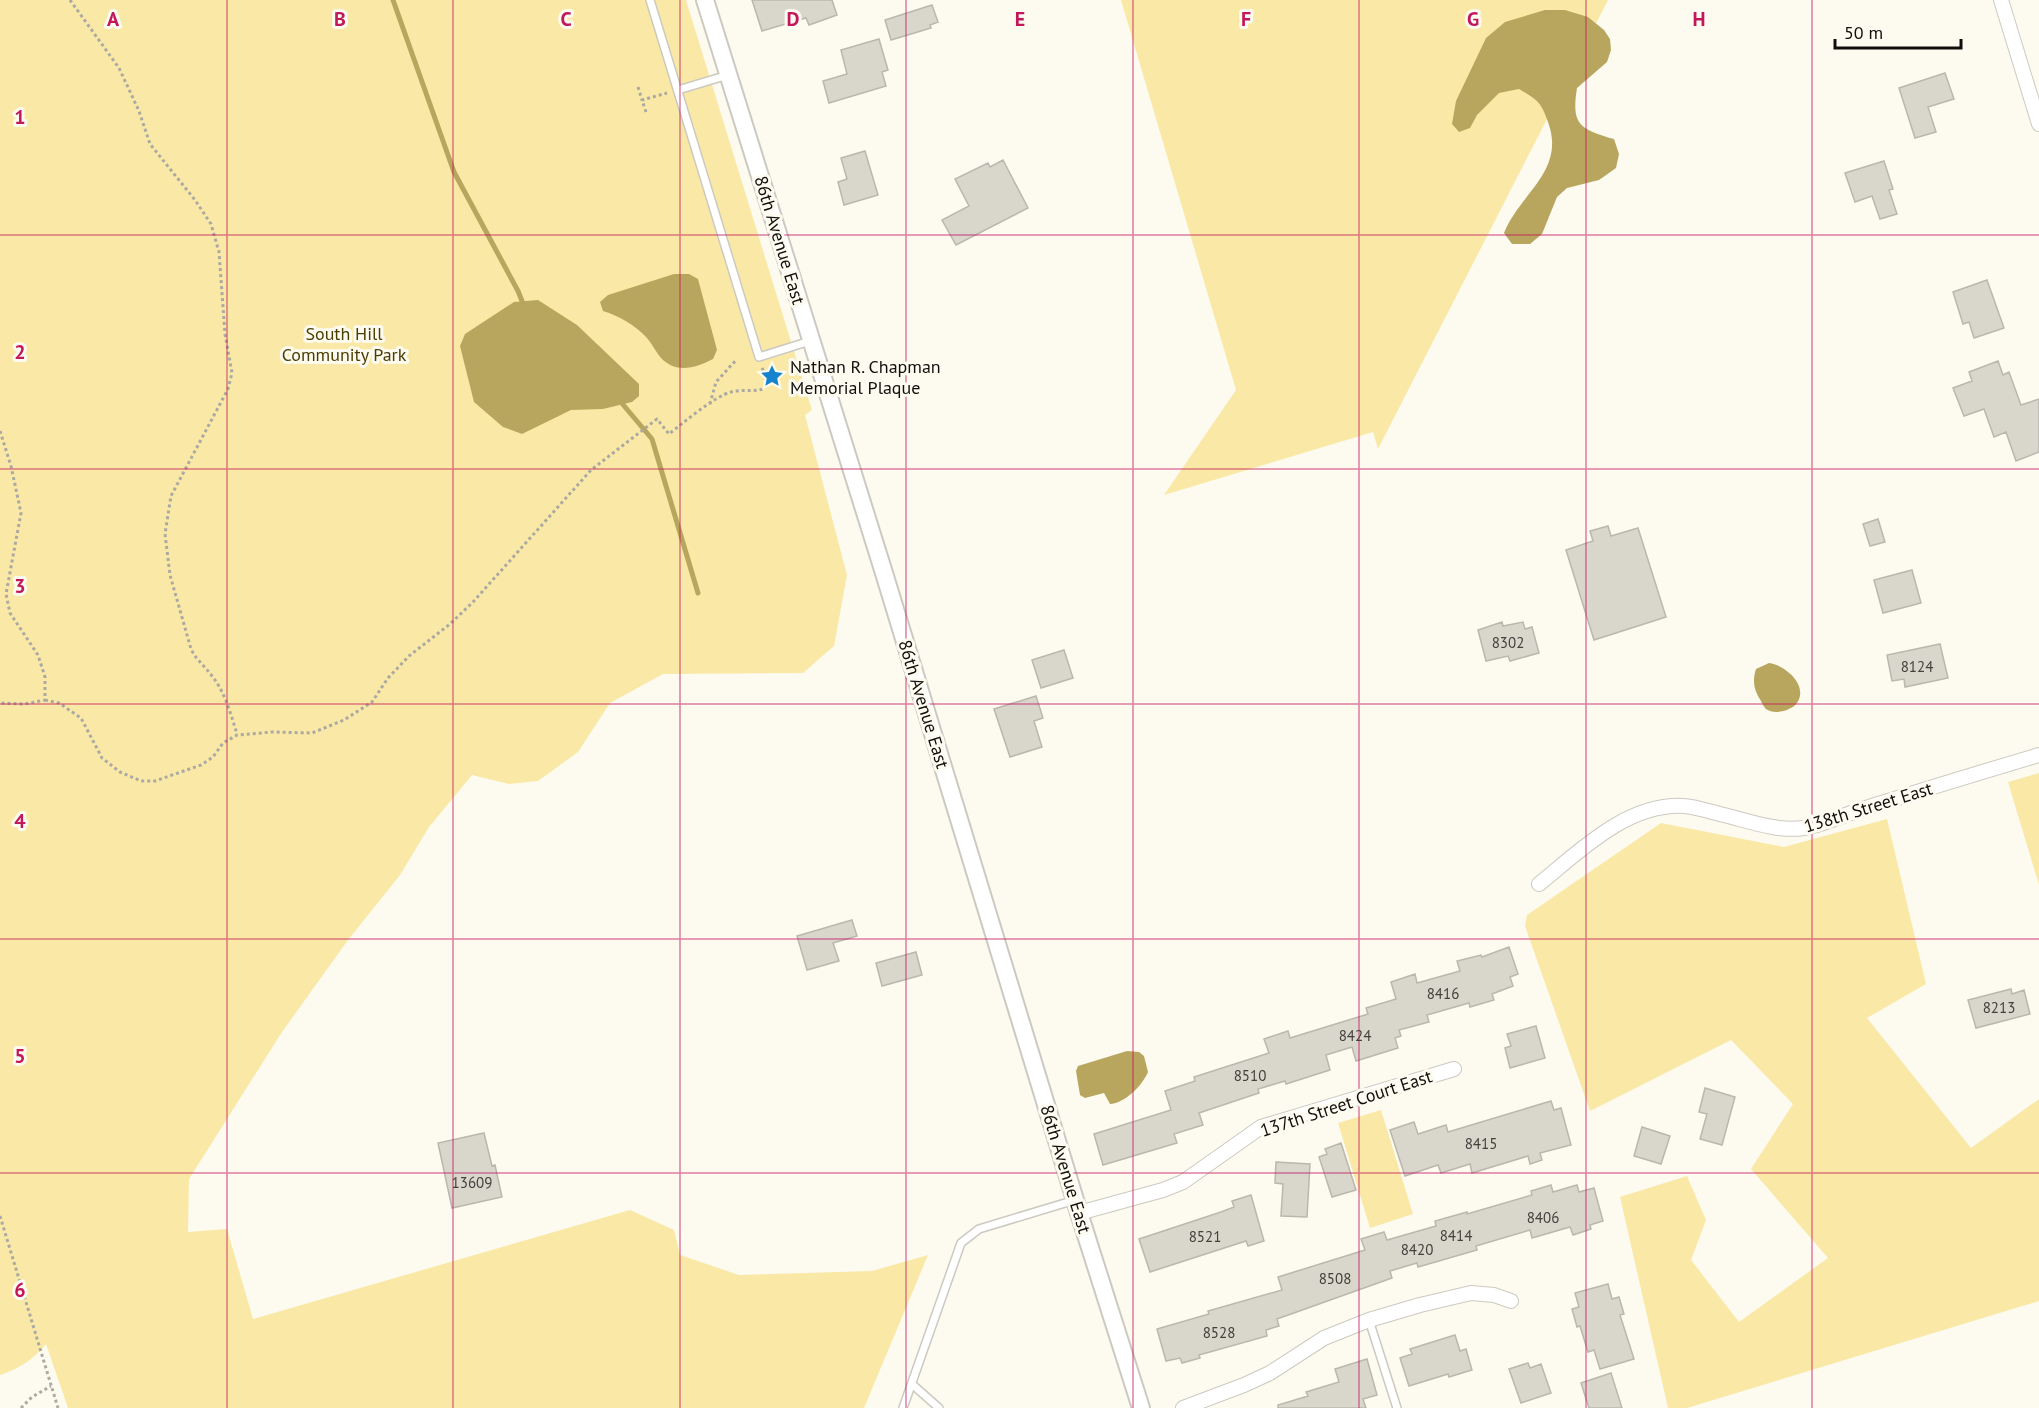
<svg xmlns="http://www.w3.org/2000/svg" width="2039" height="1408" viewBox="0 0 2039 1408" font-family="'PT Sans',sans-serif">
<rect width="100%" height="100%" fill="#fdfaf0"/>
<path fill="#fae9a6" d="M0 0H686L812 410 805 415 847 575 834 646 803 673 663 674 610 703 578 752 538 781 509 784 472 775 429 827 400 875 348 940 282 1032 189 1179 188 1232 227 1229 253 1319 630 1210 674 1230 680 1255 739 1275 872 1271 928 1255 864 1408H68L46 1344C34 1359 19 1369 0 1375Z
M1121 0H1608L1378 449 1373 432 1164 495 1236 390Z
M2039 773V885L2008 782Z
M1887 819 1926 984 1867 1018 1971 1148 2039 1099V1301L1687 1408H1668L1620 1197 1687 1176 1706 1220 1691 1260 1739 1322 1828 1258 1751 1169 1793 1104 1731 1040 1590 1111 1525 926 1527 915 1661 823 1784 847Z
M1381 1110 1413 1214 1370 1228 1338 1123Z"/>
<path fill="#b9a65e" d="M1545 10H1565L1588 17 1604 30 1610 39 1611 50 1607 62 1577 88C1571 125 1580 129 1614 139L1619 154 1616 168 1599 180 1567 188 1557 197 1542 234 1530 244H1512L1504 233C1520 193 1566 171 1548 122 1541 102 1538 100 1519 89L1499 93 1477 115 1470 128 1459 132 1452 124 1456 101 1486 38 1505 22Z
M674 274H689L698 279 717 350 713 359C696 368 676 374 661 358 656 352 652 344 647 338 635 325 619 316 603 311L600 302 608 295Z
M538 300 577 325 639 384V396L632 402 603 409 571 410 522 434 503 427 474 402 460 346 465 334 514 302Z
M1769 663C1785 665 1809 685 1797 703 1791 711 1774 715 1766 709 1765 708 1761 702 1761 701 1754 691 1752 681 1756 669Z
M1127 1051 1139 1052 1144 1056 1148 1072C1142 1086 1125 1103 1110 1104L1104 1093 1085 1098 1080 1095 1076 1071 1078 1066Z"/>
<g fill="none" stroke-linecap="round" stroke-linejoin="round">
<path stroke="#b9a65e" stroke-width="5" d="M393 0 454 172 518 291 524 306
M620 401 652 439 698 593"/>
</g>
<path fill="#d9d6cc" stroke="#bab8ae" stroke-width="1.5" d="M752 0H832L837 15 809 25 806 18 762 31Z
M932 5 938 22 930 25 931 28 891 40 885 20Z
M879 39 888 70 882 72 886 86 829 103 823 81 847 74 841 50Z
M1945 73 1954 99 1928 107 1936 132 1915 138 1899 88Z
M865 151 878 195 844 205 838 182 847 179 841 158Z
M1003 160 1028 208 956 245 942 220 969 206 955 179 988 163 990 167Z
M1884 161 1893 189 1889 190 1897 214 1880 219 1872 196 1855 202 1845 173Z
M1987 280 2004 328 1974 338 1969 322 1963 324 1953 292Z
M1998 361 2003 375 2009 372 2021 405 2039 399V452L2016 461 2006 432 1994 437 1984 409 1964 416 1953 388 1972 381 1969 372Z
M1878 519 1885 542 1870 546 1863 524Z
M1608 526 1611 536 1638 528 1666 617 1594 640 1566 550 1593 541 1590 531Z
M1912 570 1921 603 1883 613 1874 580Z
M1502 622 1503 626 1523 622 1525 629 1532 627 1539 653 1510 661 1508 656 1486 661 1478 630Z
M1940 644 1948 678 1905 687 1904 679 1892 681 1887 655Z
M1064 650 1073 678 1041 688 1032 660Z
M1036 696 1043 718 1034 721 1042 747 1010 757 994 709Z
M852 920 857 936 833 943 839 961 807 970 797 936Z
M1509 947 1518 974 1510 977 1513 986 1492 994 1494 1000 1470 1007 1469 1003 1427 1015 1429 1022 1399 1030 1401 1036 1395 1038 1398 1048 1356 1061 1352 1047 1326 1055 1330 1070 1286 1084 1285 1081 1258 1089 1259 1093 1199 1113 1203 1125 1174 1134 1177 1143 1103 1165 1094 1134 1171 1110 1165 1091 1195 1081 1194 1077 1269 1053 1264 1039 1288 1031 1290 1038 1368 1014 1366 1008 1396 999 1391 982 1415 974 1417 983 1460 971 1457 961 1481 955 1482 957Z
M916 952 922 975 882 986 876 963Z
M2011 989 2012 994 2024 990 2030 1014 1976 1028 1968 1000Z
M1536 1026 1545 1058 1510 1068 1505 1048 1511 1046 1507 1034Z
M1705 1088 1735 1097 1722 1145 1700 1139 1707 1114 1699 1112Z
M1551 1101 1554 1110 1561 1108 1571 1145 1540 1153 1542 1160 1530 1164 1528 1156 1472 1173 1470 1164 1441 1173 1438 1165 1405 1176 1390 1130 1414 1122 1418 1134 1446 1125 1448 1132Z
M1642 1127 1670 1136 1661 1164 1634 1156Z
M484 1133 492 1166 495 1165 502 1197 452 1208 438 1143Z
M1341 1143 1356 1190 1332 1197 1319 1157 1327 1154 1325 1149Z
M1276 1162 1310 1164 1307 1217 1281 1216 1283 1184 1275 1183Z
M1551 1185 1553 1192 1577 1185 1579 1192 1594 1188 1603 1221 1590 1225 1591 1229 1573 1235 1570 1227 1532 1238 1530 1230 1476 1246 1477 1250 1418 1267 1417 1263 1390 1271 1392 1278 1277 1319 1279 1326 1266 1330 1267 1336 1199 1355 1200 1358 1182 1363 1180 1358 1166 1361 1157 1329 1209 1314 1208 1311 1282 1290 1278 1277 1365 1250 1361 1239 1384 1232 1387 1240 1436 1226 1435 1221 1467 1212V1214L1532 1195 1531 1191Z
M1251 1195 1264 1241 1248 1246 1246 1241 1150 1272 1139 1239 1221 1212 1234 1207 1232 1201Z
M1608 1284 1612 1299 1619 1297 1624 1314 1620 1315 1634 1359 1600 1369 1594 1350 1588 1352 1580 1326 1577 1327 1572 1309 1579 1307 1575 1293Z
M1455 1335 1460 1351 1466 1349 1472 1370 1449 1377 1448 1374 1409 1386 1400 1358 1412 1354 1410 1349Z
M1367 1359 1377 1395 1363 1399 1366 1408H1278V1405L1308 1396 1306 1392 1339 1382 1335 1369Z
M1528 1363 1530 1368 1541 1364 1551 1393 1521 1403 1509 1369Z
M1611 1373 1622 1408H1589L1581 1383Z"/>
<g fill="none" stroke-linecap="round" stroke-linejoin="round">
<g stroke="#cccac0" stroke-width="10">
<path id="service" d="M650 0 759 357 810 341
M678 90 728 75
M1369 1320 1397 1408
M913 1385 939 1408
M903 1408 961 1243 979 1229 1075 1200"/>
</g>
<g stroke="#cccac0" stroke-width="16">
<path id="minor" d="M2001 0 2039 124
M1539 884C1580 851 1627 803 1684 806 1697 807 1711 812 1724 815 1749 821 1778 832 1804 828 1827 824 1847 813 1869 807 1926 789 1982 772 2039 755
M1079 1213 1163 1190 1183 1182 1261 1127 1454 1069
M1183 1408 1244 1385 1270 1373 1324 1338 1369 1320 1420 1305 1471 1293 1494 1295 1511 1301"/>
</g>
<g stroke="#cccac0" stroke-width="20">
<path id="tertiary" d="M705 0 884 573 1079 1213 1141 1408"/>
</g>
<path stroke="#aba9a1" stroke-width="3" stroke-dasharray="3 3" stroke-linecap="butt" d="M70 0 119 68 139 111 150 144 195 200 211 224 219 252 225 334 232 373 228 389 171 496 165 534 170 575 191 649C196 660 205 666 212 676 225 692 231 715 237 734
M638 87 642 100
M646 112 642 100 667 93
M710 404 716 382 737 359
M0 431 11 466 21 513 6 594 10 613 38 655 45 677V700L24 704 0 703
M45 700 59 703 81 718 102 758 120 772 141 781H155L201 765 213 757 223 743 237 735 272 732 312 733 344 720 372 702 388 678 409 656 450 624 473 602 591 470 657 419 669 434C683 423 715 396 731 392 741 389 752 392 764 389L767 383 762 367
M0 1216 58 1408
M21 1408 32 1397 51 1386"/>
<use href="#service" stroke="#fff" stroke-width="7"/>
<use href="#minor" stroke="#fff" stroke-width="14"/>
<use href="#tertiary" stroke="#fff" stroke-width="16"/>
</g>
<path fill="none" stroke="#c2185b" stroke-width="1.5" stroke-opacity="0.55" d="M227 0V1408M453 0V1408M680 0V1408M906 0V1408M1133 0V1408M1359 0V1408M1586 0V1408M1812 0V1408M0 235H2039M0 469H2039M0 704H2039M0 939H2039M0 1173H2039"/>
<defs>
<g id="sight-bare" transform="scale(1.8)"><path d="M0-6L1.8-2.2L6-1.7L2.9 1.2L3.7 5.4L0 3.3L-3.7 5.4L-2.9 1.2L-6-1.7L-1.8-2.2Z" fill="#1583cd" stroke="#fdfaf0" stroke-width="2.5" paint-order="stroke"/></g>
</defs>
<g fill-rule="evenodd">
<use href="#sight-bare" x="772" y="376"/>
</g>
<g text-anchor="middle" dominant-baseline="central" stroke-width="6" stroke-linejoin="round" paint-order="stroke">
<g font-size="15" fill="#42413c">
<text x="1508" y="642">8302</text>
<text x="1917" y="666">8124</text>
<text x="1443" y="993">8416</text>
<text x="1999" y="1007">8213</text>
<text x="1355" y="1035">8424</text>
<text x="1250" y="1075">8510</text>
<text x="1481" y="1143">8415</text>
<text x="472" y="1182">13609</text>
<text x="1543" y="1217">8406</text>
<text x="1456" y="1235">8414</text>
<text x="1205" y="1236">8521</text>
<text x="1417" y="1249">8420</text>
<text x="1335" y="1278">8508</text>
<text x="1219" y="1332">8528</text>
</g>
<g font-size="18" fill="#100f0c" stroke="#fdfaf0">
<text transform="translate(780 240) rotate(73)">86th Avenue East</text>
<text transform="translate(924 704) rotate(73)">86th Avenue East</text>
<text transform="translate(1868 807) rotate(-17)">138th Street East</text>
<text transform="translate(1346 1103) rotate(-18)">137th Street Court East</text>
<text transform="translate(1066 1169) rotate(73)">86th Avenue East</text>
</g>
<g font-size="18" fill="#4a3d00" stroke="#fdfaf0">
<text x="344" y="333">South Hill<tspan x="344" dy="21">Community Park</tspan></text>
</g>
<g font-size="18" fill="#100f0c" stroke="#fdfaf0" text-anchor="start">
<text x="790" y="366">Nathan R. Chapman<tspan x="790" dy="21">Memorial Plaque</tspan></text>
</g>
</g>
<g font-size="20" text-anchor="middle" font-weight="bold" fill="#c2185b" stroke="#fdfaf0" stroke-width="6" stroke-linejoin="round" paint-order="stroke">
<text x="113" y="26">A</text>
<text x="340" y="26">B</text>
<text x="566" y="26">C</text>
<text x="793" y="26">D</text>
<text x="1020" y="26">E</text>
<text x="1246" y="26">F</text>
<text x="1473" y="26">G</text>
<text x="1699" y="26">H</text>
<text x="20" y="124">1</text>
<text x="20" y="359">2</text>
<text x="20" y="593">3</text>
<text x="20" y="828">4</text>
<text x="20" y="1063">5</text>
<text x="20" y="1297">6</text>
</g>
<path d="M1835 39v9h126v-9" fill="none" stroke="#100f0c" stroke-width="3"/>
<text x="1844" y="39" font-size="18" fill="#100f0c" stroke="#fdfaf0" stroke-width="4.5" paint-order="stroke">50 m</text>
</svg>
